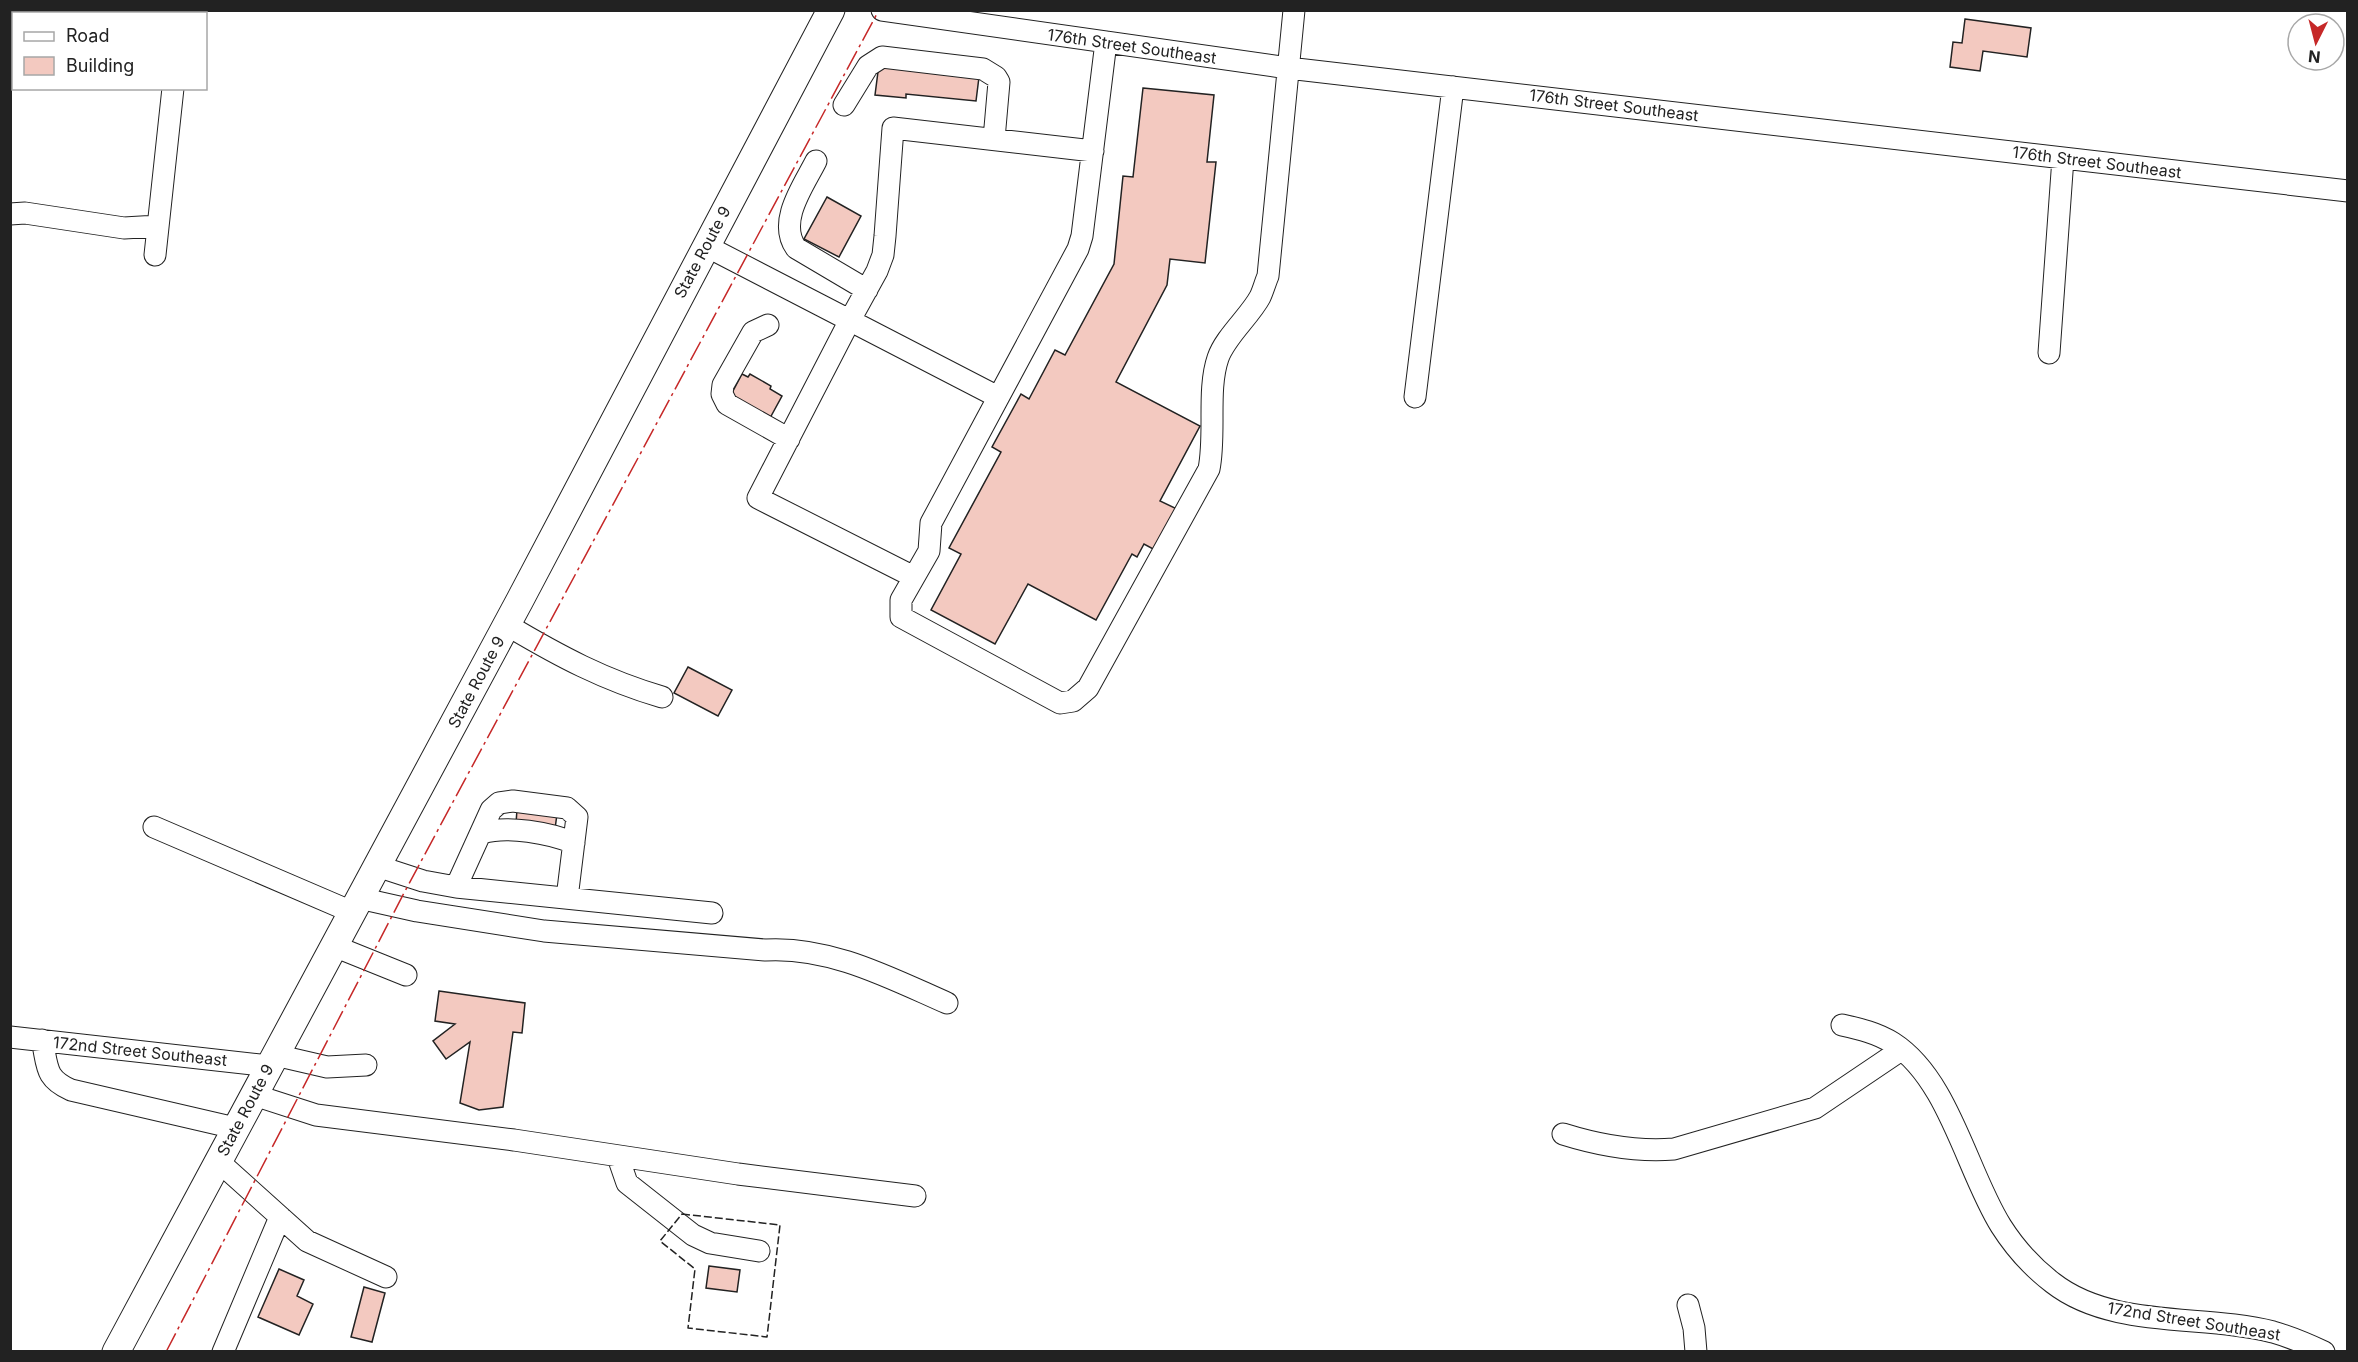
<svg xmlns="http://www.w3.org/2000/svg" width="2358" height="1362" viewBox="0 0 2358 1362" font-family="Inter,sans-serif">
<rect width="100%" height="100%" fill="#fff"/>
<path fill="#f3c9c0" stroke="#222" stroke-width="1.5" d="M1965 19 2031 28 2027 57 1983 51 1980 71 1950 67 1953 42 1962 43Z
M879 64 979 77 976 101 906 94V98L875 95Z
M1143 88 1214 95 1207 162H1216L1205 263 1170 259 1167 285 1116 382 1200 426 1160 501 1177 509 1155 550 1144 544 1137 557 1132 554 1096 620 1028 584 995 644 931 610 961 554 949 548 1001 452 992 447 1021 394 1029 399 1055 350 1065 355 1114 264 1123 176 1133 177Z
M827 197 861 216 839 257 804 239Z
M742 374 748 377 750 374 771 386 770 389 782 396 770 418 733 397V391Z
M688 667 732 690 718 716 674 693Z
M517 809 557 814 555 829 516 824Z
M439 991 525 1003 522 1033 513 1032 503 1107 479 1110 460 1103 470 1042 446 1059 433 1041 455 1024 435 1021Z
M709 1266 740 1270 737 1292 706 1288Z
M279 1269 304 1280 297 1296 313 1304 299 1335 258 1317Z
M364 1287 385 1293 372 1342 351 1337Z"/>
<g fill="none" stroke-linecap="round" stroke-linejoin="round">
<g stroke="#222" stroke-width="23">
<path id="minor" d="M882 10 1288 68 2348 191
M182 14V10
M1106 42 1082 236 1078 249 931 523 929 551 901 600V617L1060 703 1073 701 1088 688 1209 469C1216 434 1207 390 1218 358 1225 337 1250 316 1260 297 1263 291 1265 283 1268 276L1294 10
M844 105 868 66 882 57 983 69 996 77 999 82 994 139
M816 161C804 185 777 221 796 248L867 290
M10 214 25 213 124 228 158 226
M706 246 998 397
M155 255 173 88
M768 325 753 332 723 385 722 394 727 404 789 439
M2049 353 2063 158
M1415 397 1453 87
M914 577 758 498 850 320 877 271 883 255 885 236 893 128 1093 151
M507 625C559 656 604 680 662 697
M154 827 352 912
M482 833C507 825 550 833 574 843
M377 866 423 881 456 887 712 913
M456 887 491 810 499 803 513 801 567 808 577 817 567 898
M359 898 417 911 544 931 765 950C830 946 890 978 947 1003
M334 946 406 975
M1842 1025C1860 1029 1877 1033 1893 1043 1949 1079 1967 1172 2001 1226 2015 1248 2032 1267 2053 1283 2112 1329 2203 1314 2273 1332 2290 1337 2307 1344 2324 1352
M10 1037 269 1066
M42 1040C48 1066 44 1078 71 1090L235 1128
M275 1055 327 1067 366 1065
M254 1095 316 1115 514 1140 738 1174 915 1196
M1563 1134C1598 1145 1637 1152 1674 1149L1815 1108 1901 1050
M618 1157 627 1183 693 1235 710 1243 759 1251
M218 1161 307 1241 386 1277
M1688 1305 1694 1328 1696 1352
M223 1352 280 1217"/>
</g>
<g stroke="#222" stroke-width="29">
<path id="major" d="M116 1352 520 600 831 10"/>
</g>
<use href="#minor" stroke="#fff" stroke-width="21"/>
<use href="#major" stroke="#fff" stroke-width="27"/>
<path stroke="#222" stroke-width="1.5" stroke-dasharray="8 3" stroke-linecap="butt" d="M682 1214 780 1225 767 1337 688 1328 695 1269 660 1241Z"/>
<path stroke="#c62828" stroke-width="1.5" stroke-dasharray="21 4.5 3 4.5" stroke-linecap="butt" d="M166 1352 404 893 879 10"/>
</g>
<g text-anchor="middle" dominant-baseline="central" stroke-width="4.5" stroke-linejoin="round" paint-order="stroke">
<g font-size="16" fill="#222" stroke="#fff">
<text transform="translate(1132 46) rotate(8)">176th Street Southeast</text>
<text transform="translate(1614 105) rotate(7)">176th Street Southeast</text>
<text transform="translate(2097 162) rotate(7)">176th Street Southeast</text>
<text transform="translate(702 252) rotate(-62)">State Route 9</text>
<text transform="translate(476 682) rotate(-62)">State Route 9</text>
<text transform="translate(140 1051) rotate(6)">172nd Street Southeast</text>
<text transform="translate(245 1110) rotate(-62)">State Route 9</text>
<text transform="translate(2194 1321) rotate(9)">172nd Street Southeast</text>
</g>
</g>
<rect width="2358" height="1362" fill="none" stroke="#222222" stroke-width="24"/>
<rect x="12" y="12" width="195" height="78" fill="#ffffff" stroke="#a7a7a7" stroke-width="1.5"/>
<rect x="24" y="32" width="30" height="9" fill="#ffffff" stroke="#a7a7a7" stroke-width="1.5"/>
<text x="66" y="42" font-size="18" fill="#222222">Road</text>
<rect x="24" y="57" width="30" height="18" fill="#f3c9c0" stroke="#a7a7a7" stroke-width="1.5"/>
<text x="66" y="72" font-size="18" fill="#222222">Building</text>
<g transform="translate(2316 42) rotate(186)"><circle r="28" fill="#ffffff" stroke="#a7a7a7" stroke-width="1.5"/>
<path d="M0-4.5L10 22L0 15L-10 22Z" fill="#c62828"/>
<text y="-9" font-size="16" font-weight="bold" text-anchor="middle" fill="#222222">N</text>
</g>
</svg>
